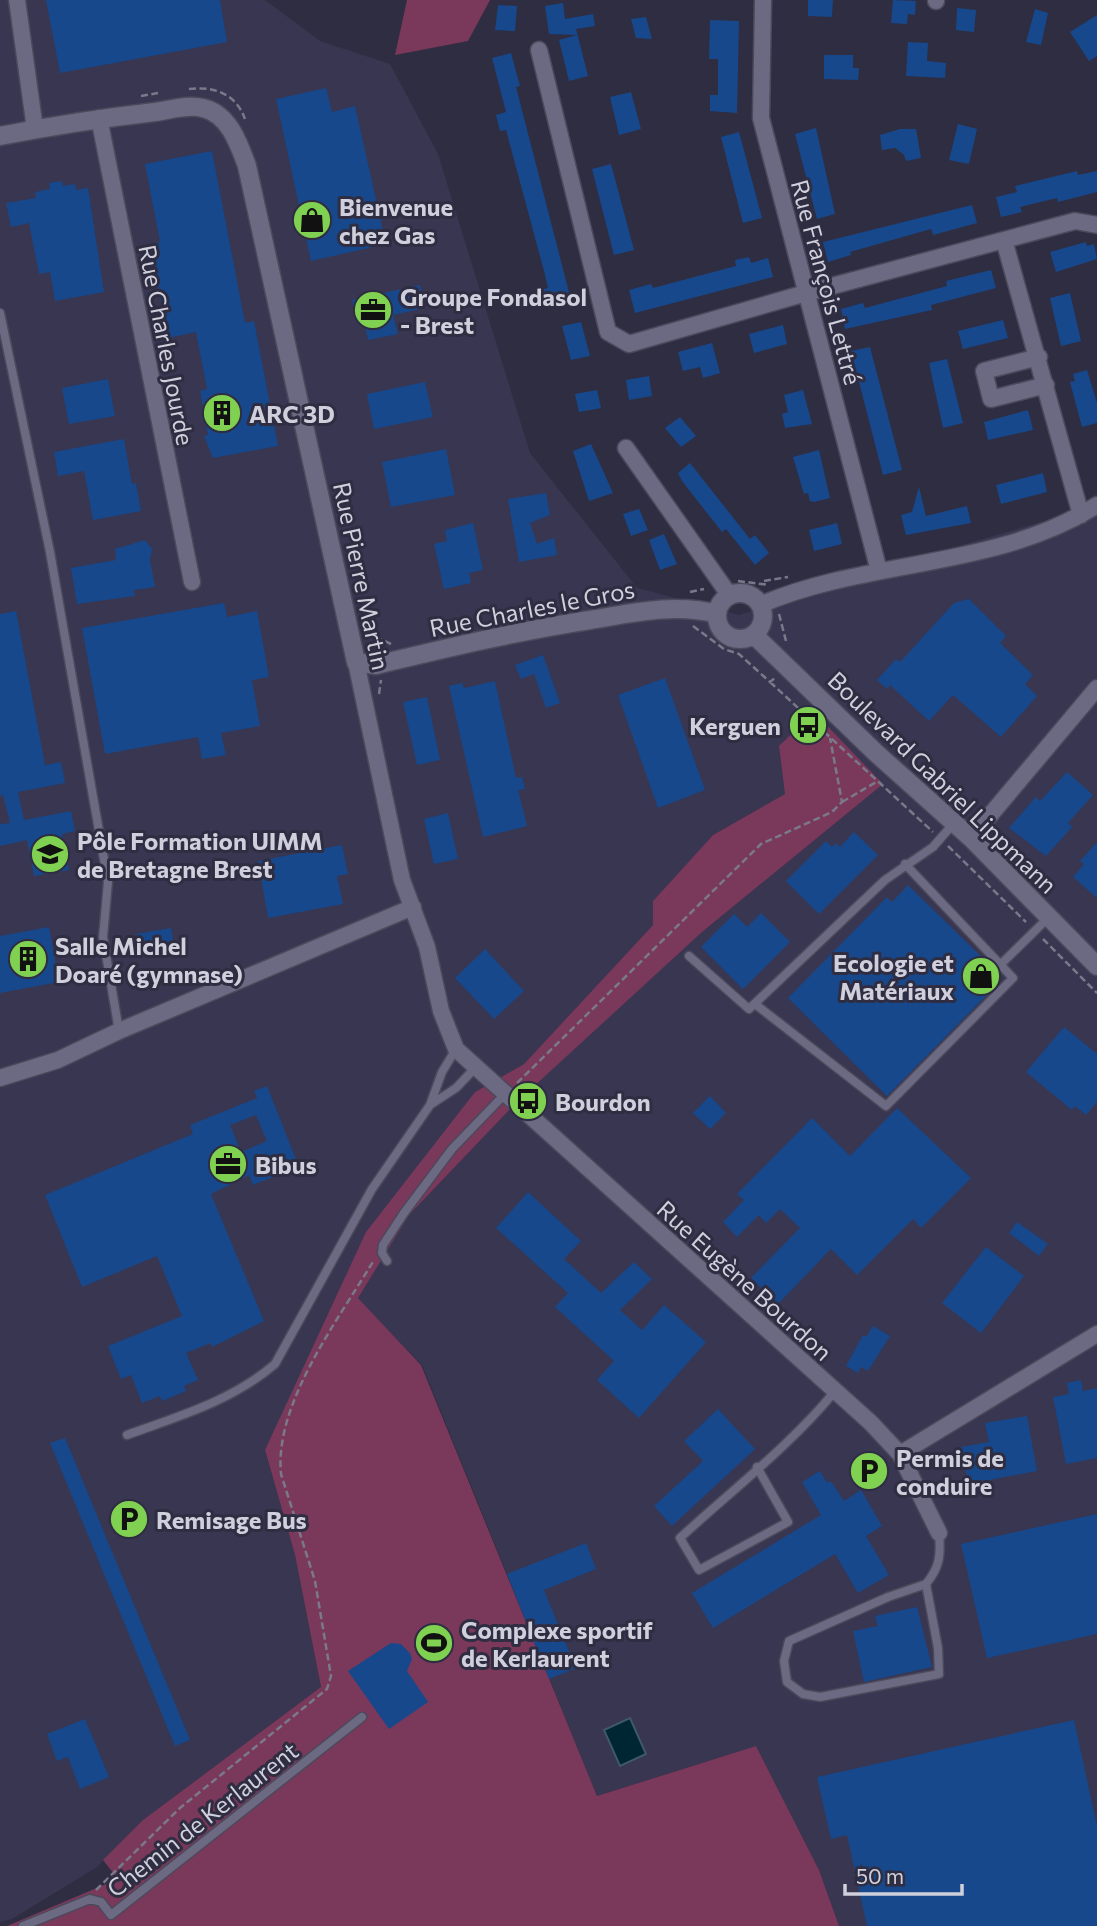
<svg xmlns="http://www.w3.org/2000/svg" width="1097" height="1926" viewBox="0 0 1097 1926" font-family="Commissioner,sans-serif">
<rect width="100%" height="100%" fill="#2f2d42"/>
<path fill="#383651" d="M0 0H265L320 41 390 64 438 154 530 453 637 588 739 615 900 563 1079 511 1097 500V1926H839L819 1870 756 1746 597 1796 422 1365 357 1298 407 1217 518 1101 693 939 825 831 779 746 786 794 713 835 653 901V925L524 1064 475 1092 265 1450 295 1555 321 1687 143 1820 97 1867 12 1919 0 1922Z"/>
<path fill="#7a385b" d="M407 0H490L468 41 395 55Z
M814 712 883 784 702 932 518 1101 409 1215 358 1298 421 1365 597 1796 756 1746 819 1870 839 1926H7L118 1879 103 1860 143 1820 321 1687 295 1555 265 1450 366 1232 475 1092 524 1064 653 925V901L713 835 785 794 779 746Z"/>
<path fill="#002634" stroke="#3e5967" stroke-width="2" d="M630 1718 646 1754 620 1766 604 1730Z"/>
<path fill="#17488b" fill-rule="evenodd" d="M46 0H220L227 42 60 73Z
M808 0H833L832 17 808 16Z
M893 0 916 1 915 15 908 14 907 24 891 23Z
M563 3 565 19 593 14 595 26 576 29 588 76 569 81 559 40 577 35 549 34 545 6Z
M498 5 517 6 515 31 495 30Z
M957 8 976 10 974 32 956 30Z
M1035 9 1048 13 1041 45 1026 42Z
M1097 15V56L1089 61 1070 32Z
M646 17 652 39 636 38 631 19Z
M710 20 739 21 737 113 710 111V95H718V59H709Z
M908 42 928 43 927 61 946 63 945 78 906 76Z
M511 53 520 86 516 87 571 300 552 305H545L540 290 548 288 544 271 506 130 500 131 496 115 506 112 492 58Z
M824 55H853V68H859L858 80 824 79Z
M326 88 332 112 355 106 386 244 311 261 276 99Z
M631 92 641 129 619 135 610 97Z
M958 124 977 129 969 164 949 160Z
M816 128 835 214 817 219 795 134Z
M900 129H916L921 158 906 161 904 155 895 148 882 150 880 135Z
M739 132 762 218 743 223 721 137Z
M212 151 245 323 254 321 278 446 213 458 204 436 208 435 200 391 207 389 196 332 168 338 150 244 160 242 145 164Z
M611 164 634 250 614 255 592 169Z
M1077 171 1078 175 1097 171V192L1058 202 1057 198 1020 207 1022 212 1001 217 996 197 1017 192 1015 186Z
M62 181 63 186 75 184 76 190 88 188 104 292 55 301 50 272 39 274 29 223 11 227 6 203 36 198 35 192 50 189 49 183Z
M972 205 977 223 933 235 931 229 850 252 851 255 828 262 823 242Z
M1086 242 1087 246 1094 244 1097 259 1056 272 1050 252Z
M749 257 751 263 768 258 773 277 635 313 629 290 651 284 653 288 736 266 735 260Z
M991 270 996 288 931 305 932 310 845 329 841 309 863 303 865 308 947 286 946 281Z
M420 285 425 308 393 315 398 334 368 340 364 321 357 323 352 300Z
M1070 293 1081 341 1061 346 1050 298Z
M1003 320 1008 338 963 349 958 331Z
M581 322 590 356 571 360 562 326Z
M783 325 787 344 754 353 749 334Z
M712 343 720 373 703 378 700 367 683 371 678 352Z
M870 347 902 470 883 475 851 351Z
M947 359 963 423 943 428 929 363Z
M1087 370 1097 403V423L1082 427 1070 382 1075 381 1073 374Z
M649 376 652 396 629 400 626 380Z
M108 379 115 416 69 424 62 388Z
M425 382 433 417 374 429 367 394Z
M597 390 601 408 579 412 575 394Z
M803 390 812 424 785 428 782 414 788 412 784 395Z
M1028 410 1033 430 988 440 984 422Z
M680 417 696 436 681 447 665 428Z
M124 439 132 484 136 483 141 511 93 520 84 471 58 476 54 452Z
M591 444 613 493 589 501 573 451Z
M446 449 455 495 391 507 382 462Z
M819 450 830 498 814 502 810 501 808 493 804 494 793 457Z
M690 463 750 539 755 535 769 553 755 565 726 529 722 532 682 481 678 473Z
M1043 473 1047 492 1001 504 996 485Z
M919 487 926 516 967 506 971 523 906 535 901 515 912 512Z
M546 493 550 515 530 523 537 544 554 538 557 555 519 562 508 499Z
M639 509 648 530 631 536 623 514Z
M473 523 483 570 469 573 471 583 444 589 434 544 447 541 445 530Z
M837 523 842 544 814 551 809 530Z
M664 534 677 564 660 570 649 540Z
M145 540 152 549 150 560 155 587 134 590 135 596 77 604 71 568 116 560 115 549Z
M969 599 1006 636 1000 643 1033 675 1025 684 1037 696 1001 737 953 695 929 721 890 685 887 689 877 680 896 659 900 662 954 603Z
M224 603 227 617 257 611 269 677 252 680 260 726 221 733 226 755 202 759 198 737 105 754 82 628Z
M16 611 45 765 61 762 65 783 18 792 24 820 71 811 75 831 62 834 69 870 34 876 27 840 0 846V824L10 823 3 795 0 796V614Z
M543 655 560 703 546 708 534 674 521 679 515 665Z
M665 678 705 790 658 808 618 695Z
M495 681 516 778 522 777 525 789 518 790 527 826 483 837 449 686 462 683 464 688Z
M427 697 440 760 417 765 403 702Z
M1067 772 1093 795 1068 823 1072 827 1046 856 1009 828 1036 797 1040 801Z
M448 813 458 859 434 864 424 819Z
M854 832 878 855 819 914 786 881 826 841 832 847 836 843 840 847Z
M1097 842V898L1073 877 1084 864 1080 861Z
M342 845 348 874 337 876 343 904 268 918 258 861Z
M908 885 1001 976 984 992 987 995 887 1096 788 998 887 897 892 902Z
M761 913 790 942 743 989 701 947 734 914 747 927Z
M49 927 59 982 0 993V936Z
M171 928 175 951 140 957 136 934Z
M485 949 524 991 494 1019 455 978Z
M1064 1027 1097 1054V1102L1086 1115 1075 1106 1072 1110 1026 1072Z
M267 1086 299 1167 253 1185 249 1175 211 1194 264 1321 212 1347 211 1343 186 1353 198 1380 184 1386 186 1391 162 1401 160 1396 142 1403 131 1375 121 1379 108 1346 182 1316 157 1256 82 1287 45 1195 193 1134 190 1125 257 1098 254 1091ZM256 1115 267 1141 241 1152 230 1125Z
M710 1096 726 1113 710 1129 693 1113Z
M897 1108 971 1178 921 1228 913 1219 857 1275 831 1249 778 1304 751 1278 800 1228 780 1209 766 1223 759 1215 737 1237 723 1222 744 1200 737 1194 812 1118 850 1156Z
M528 1192 581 1241 564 1259 601 1293 634 1262 652 1279 620 1310 642 1330 664 1305 706 1342 639 1418 597 1380 614 1361 555 1307 568 1293 496 1228Z
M1017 1222 1048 1244 1039 1256 1009 1233Z
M986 1247 1024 1276 981 1333 942 1303Z
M873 1326 890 1336 868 1371 861 1367 858 1373 846 1366 863 1335 866 1337Z
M1081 1380 1083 1391 1097 1388V1458L1066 1464 1053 1397 1069 1394 1067 1383Z
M718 1409 755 1449 672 1526 654 1506 703 1461 684 1441Z
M1027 1416 1037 1471 968 1484 961 1447 989 1442 985 1423Z
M65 1438 190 1740 175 1746 50 1443Z
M820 1471 827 1483 831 1481 844 1501 861 1490 882 1526 866 1536 889 1575 858 1593 835 1554 713 1628 692 1593 821 1515 802 1482Z
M1097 1514V1634L987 1658 961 1544Z
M586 1543 596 1569 544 1590 576 1668 549 1679 507 1574Z
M917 1607 932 1667 864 1682 853 1631 878 1626 875 1616Z
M391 1643 401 1644 410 1653 412 1659 407 1671 428 1702 389 1729 348 1671Z
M85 1719 109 1777 80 1789 68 1757 57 1761 47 1734Z
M1074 1720 1097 1826V1926H867L847 1835 831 1839 817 1777Z"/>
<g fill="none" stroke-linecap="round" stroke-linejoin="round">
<g stroke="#4c495b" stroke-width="11">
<path id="service" d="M0 313 50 552 108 882 103 937 119 1031
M689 956 749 1009 885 880 933 847 954 823
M1000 965 1049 917
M755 1004 886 1106 1013 978 905 864
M430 1105 456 1088 476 1067
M387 1261 382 1253 383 1245 404 1213 452 1149 504 1095
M127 1435C179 1416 232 1401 275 1364L372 1189 430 1105 442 1072 456 1049
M757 1467 788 1522 699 1570 680 1538C730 1492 793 1443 835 1391
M926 1584 888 1597 789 1641 784 1661 787 1682 803 1694 820 1697 939 1674 938 1648 926 1584C940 1567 941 1555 939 1533
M23 1926 90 1899 101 1902 111 1915 362 1717"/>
</g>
<g stroke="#4c495b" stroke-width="19">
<path id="minor" d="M17 0 35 129
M763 0 761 118 879 571
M936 1V0
M539 50 608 332 629 344 806 293 1075 221 1097 225
M99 118 192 582
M1004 240 1081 515
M1039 357 984 371 991 399 1046 385
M626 448 730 596
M760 605C869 558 994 570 1097 505
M356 662 402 880 427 947 441 1011 456 1049 871 1423 900 1454 939 1533
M971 838 1097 688
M0 1078 58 1060 119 1031 413 907
M900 1454 1097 1334"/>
</g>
<g stroke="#4c495b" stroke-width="21">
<path id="tertiary" d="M0 136C51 126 103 118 155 112 170 110 188 104 203 108 229 114 239 144 247 166L356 662 376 665C447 648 518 631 590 620 633 613 675 603 717 614
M717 616a23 23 0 1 1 46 0a23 23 0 1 1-46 0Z
M754 635 876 753 971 838 1097 966"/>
</g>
<path stroke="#7a798a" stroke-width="2.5" stroke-dasharray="7 3.5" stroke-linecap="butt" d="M189 89C215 86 236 94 245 119
M141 96 158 93
M738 581 769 585
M764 581 788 577
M690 592 704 589
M779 614 786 641
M693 626 724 649 739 654 770 682 776 677
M366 632 391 644
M770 682 933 832
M379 694 381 680
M842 802 878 781
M948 846 1026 922
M1043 939 1097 993
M517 1083 761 844 832 812 842 802 830 738
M96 1890 180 1808 327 1689 331 1676 315 1581 281 1474C274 1403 339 1319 374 1260"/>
<use href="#service" stroke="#6b6a82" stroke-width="8"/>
<use href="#minor" stroke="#6b6a82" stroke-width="16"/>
<use href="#tertiary" stroke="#6b6a82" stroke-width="18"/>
</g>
<defs>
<g id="shop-disc" transform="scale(2.0125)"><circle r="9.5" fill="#80d051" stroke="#2f2d42"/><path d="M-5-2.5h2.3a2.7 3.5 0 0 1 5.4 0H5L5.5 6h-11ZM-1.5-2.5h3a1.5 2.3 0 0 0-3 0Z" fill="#111"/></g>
<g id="office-disc" transform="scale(2.0125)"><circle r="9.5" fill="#80d051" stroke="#2f2d42"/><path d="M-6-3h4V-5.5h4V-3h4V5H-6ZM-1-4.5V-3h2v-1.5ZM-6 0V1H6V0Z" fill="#111"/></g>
<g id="building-disc" transform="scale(2.0125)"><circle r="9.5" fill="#80d051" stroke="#2f2d42"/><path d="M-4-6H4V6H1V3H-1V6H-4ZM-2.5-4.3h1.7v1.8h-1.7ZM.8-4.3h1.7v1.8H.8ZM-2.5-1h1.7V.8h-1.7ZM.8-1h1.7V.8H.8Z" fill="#111"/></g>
<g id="bus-disc" transform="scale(2.0125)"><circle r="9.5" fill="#80d051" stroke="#2f2d42"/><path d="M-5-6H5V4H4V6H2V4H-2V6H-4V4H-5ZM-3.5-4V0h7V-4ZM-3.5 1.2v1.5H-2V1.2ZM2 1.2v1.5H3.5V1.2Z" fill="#111"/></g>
<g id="school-disc" transform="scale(2.0125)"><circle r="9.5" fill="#80d051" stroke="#2f2d42"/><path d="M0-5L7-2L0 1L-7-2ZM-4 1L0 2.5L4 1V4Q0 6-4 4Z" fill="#111"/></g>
<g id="parking-disc" transform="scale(2.0125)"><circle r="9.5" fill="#80d051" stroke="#2f2d42"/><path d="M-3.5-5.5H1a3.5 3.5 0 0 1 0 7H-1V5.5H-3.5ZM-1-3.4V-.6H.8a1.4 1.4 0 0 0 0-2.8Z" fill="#111"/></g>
<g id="stadium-disc" transform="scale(2.0125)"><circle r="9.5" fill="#80d051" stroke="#2f2d42"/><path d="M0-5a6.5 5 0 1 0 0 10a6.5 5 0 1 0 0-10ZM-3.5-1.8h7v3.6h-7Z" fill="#111"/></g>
</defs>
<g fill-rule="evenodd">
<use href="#shop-disc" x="312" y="220"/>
<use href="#office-disc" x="373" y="310"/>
<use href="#building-disc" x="222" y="413"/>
<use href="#bus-disc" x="808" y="725"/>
<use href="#school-disc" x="50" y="854"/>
<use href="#building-disc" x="28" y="959"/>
<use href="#shop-disc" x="981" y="976"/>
<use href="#bus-disc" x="528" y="1101"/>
<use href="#office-disc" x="228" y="1164"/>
<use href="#parking-disc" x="869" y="1471"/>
<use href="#parking-disc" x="129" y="1519"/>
<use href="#stadium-disc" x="434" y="1643"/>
</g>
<g text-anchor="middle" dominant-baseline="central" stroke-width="6" stroke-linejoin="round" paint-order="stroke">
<g font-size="24" font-weight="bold" fill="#d0d0dd" stroke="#2f2d42" text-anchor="start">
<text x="339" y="206">Bienvenue<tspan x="339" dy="28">chez Gas</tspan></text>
<text x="400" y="296">Groupe Fondasol<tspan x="400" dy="28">- Brest</tspan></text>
<text x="249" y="413">ARC 3D</text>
<text x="781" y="725" text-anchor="end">Kerguen</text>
<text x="77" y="840">Pôle Formation UIMM<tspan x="77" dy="28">de Bretagne Brest</tspan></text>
<text x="55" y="945">Salle Michel<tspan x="55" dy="28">Doaré (gymnase)</tspan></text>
<text x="954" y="962" text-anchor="end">Ecologie et<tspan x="954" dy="28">Matériaux</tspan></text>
<text x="555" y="1101">Bourdon</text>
<text x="255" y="1164">Bibus</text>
<text x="896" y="1457">Permis de<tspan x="896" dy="28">conduire</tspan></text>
<text x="156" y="1519">Remisage Bus</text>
<text x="461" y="1629">Complexe sportif<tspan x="461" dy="28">de Kerlaurent</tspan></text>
</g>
<g font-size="24" fill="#d0d0dd" stroke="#2f2d42">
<text transform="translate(827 282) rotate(75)">Rue François Lettré</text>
<text transform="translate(167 345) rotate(79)">Rue Charles Jourde</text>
<text transform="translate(362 576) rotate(78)">Rue Pierre Martin</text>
<text transform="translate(532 608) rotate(-11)">Rue Charles le Gros</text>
<text transform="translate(943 782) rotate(44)">Boulevard Gabriel Lippmann</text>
<text transform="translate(745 1280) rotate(42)">Rue Eugène Bourdon</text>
<text transform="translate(202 1819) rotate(-38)">Chemin de Kerlaurent</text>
</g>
</g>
<path d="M845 1884v10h117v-10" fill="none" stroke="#d0d0dd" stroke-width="3.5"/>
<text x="856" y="1884" font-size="21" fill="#d0d0dd" stroke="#2f2d42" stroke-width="5" paint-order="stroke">50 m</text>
</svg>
